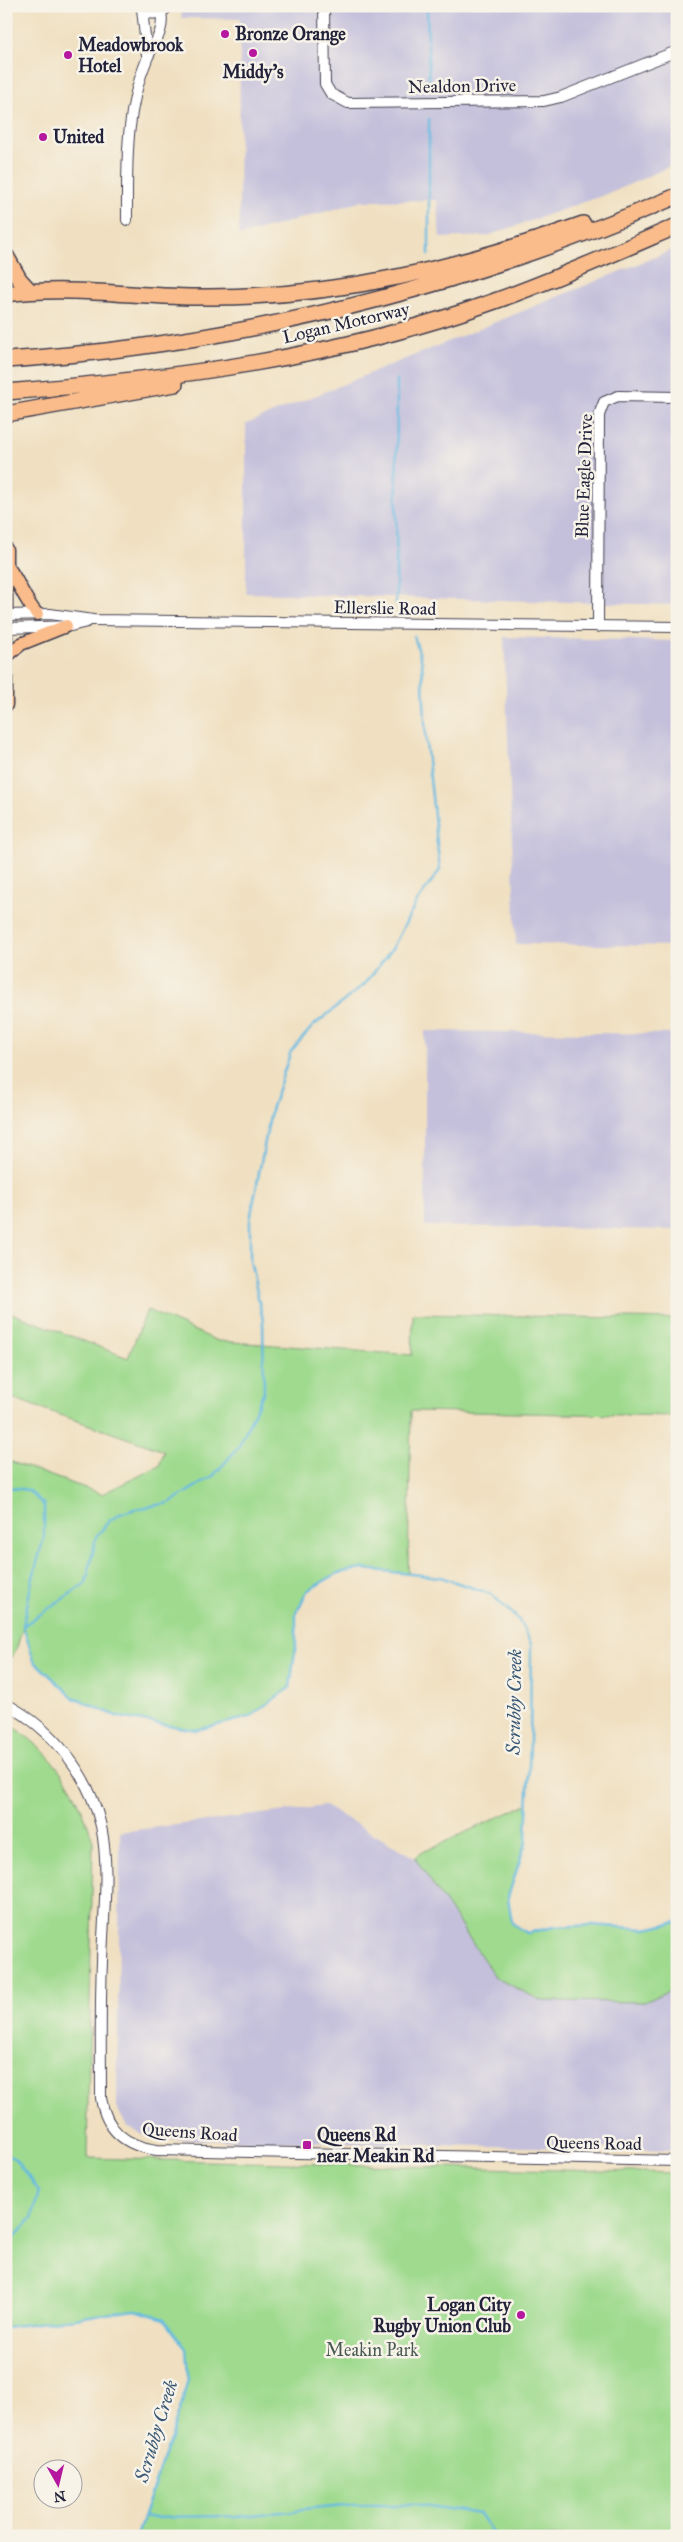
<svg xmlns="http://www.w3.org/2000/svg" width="683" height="2542" viewBox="0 0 683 2542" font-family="'IM FELL Great Primer',serif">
<rect width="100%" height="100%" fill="#f7f3e8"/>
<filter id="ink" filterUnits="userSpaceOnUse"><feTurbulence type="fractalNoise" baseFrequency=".02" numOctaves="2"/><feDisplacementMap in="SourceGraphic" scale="10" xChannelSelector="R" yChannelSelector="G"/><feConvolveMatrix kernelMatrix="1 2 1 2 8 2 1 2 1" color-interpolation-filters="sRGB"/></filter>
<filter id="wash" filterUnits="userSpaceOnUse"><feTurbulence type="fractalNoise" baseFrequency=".0096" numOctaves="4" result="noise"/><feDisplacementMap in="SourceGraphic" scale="20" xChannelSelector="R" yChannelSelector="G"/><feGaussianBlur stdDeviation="1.12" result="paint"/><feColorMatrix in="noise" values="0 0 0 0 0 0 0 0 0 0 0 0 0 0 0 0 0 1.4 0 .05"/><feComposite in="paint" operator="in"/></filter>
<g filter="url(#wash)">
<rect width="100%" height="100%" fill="#f0e0c1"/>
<path fill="#c4c0db" d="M182 6H677V163L613 192 487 236 440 238 437 200 363 201 239 236 240 19 181 18Z
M677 248V605L246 593V424Z
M504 637 677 641V946L516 944Z
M425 1031 677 1034V1230L425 1226Z
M325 1806 415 1858 496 1978 644 2002 677 1988V2150L152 2139 127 2127 117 2108 120 1832Z"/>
<path fill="#9fda8e" stroke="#607e64" d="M147 1310 218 1341 412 1355 413 1314 677 1319V1416L411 1411 408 1574 363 1569 338 1573 307 1591 296 1614V1643L290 1687 250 1717 196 1730 119 1717 74 1698 49 1676 34 1661 23 1627 17 1647 6 1666V1460L102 1494 159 1466 164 1451 6 1396V1311L128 1358Z
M6 1722C52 1750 79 1790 93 1842L87 2158 677 2173V2536H137L182 2403 188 2378 186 2349 164 2319 136 2310 6 2327Z
M527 1804 526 1841 508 1897 512 1923 527 1933 554 1927 592 1925 646 1929 677 1922V1988L644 2002 542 2001 496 1978 415 1858 423 1852Z"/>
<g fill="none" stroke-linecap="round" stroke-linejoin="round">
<path stroke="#65bae1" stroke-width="2.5" d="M427 6 429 84
M429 119V254
M396 604 397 380
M6 1487 28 1490 44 1505V1537L31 1585 23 1626 34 1661 74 1698 119 1717 196 1730 250 1717 290 1687 296 1643V1614L307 1591 338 1573 363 1569 440 1577 491 1594 519 1620 531 1644 530 1743 526 1841 508 1897 512 1923 527 1933 554 1927 592 1925 646 1929 677 1922
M23 1626 86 1583 96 1537 109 1521 120 1514 135 1509 169 1503 213 1476 238 1448 264 1391 263 1320 250 1260V1220L271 1110 291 1051 313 1026 365 984 392 949 416 903 440 870 426 742 422 662 414 636
M6 2154 15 2159 39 2191 32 2218 6 2247
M6 2327 136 2310 164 2319 186 2349 188 2378 182 2403 137 2536
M144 2517 240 2516 355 2505H423L479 2514 495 2536"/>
</g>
</g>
<g filter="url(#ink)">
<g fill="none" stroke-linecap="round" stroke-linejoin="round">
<g stroke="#413e4f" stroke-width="12">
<path id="minor" d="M324 6 325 84 331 94 348 103 544 101 561 97 677 51
M140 7C148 16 160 16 169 6
M142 9 147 55
M127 220C127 164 125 111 147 59 154 43 165 31 161 12
M7 615 50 614 93 620 677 627
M598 627 599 415 604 402 618 396 677 397
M7 628 71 626 87 622
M6 1704C53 1729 89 1774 101 1826 110 1869 103 1918 102 1962 100 2007 101 2053 101 2098 106 2130 125 2146 157 2150L677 2161"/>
</g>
<g stroke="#413e4f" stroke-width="15">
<path id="major" d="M6 549V705
M7 566C19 581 24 600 37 614
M7 656 21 644 66 626"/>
</g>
<g stroke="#413e4f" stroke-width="18">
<path id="highway" d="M6 256 19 279 30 291
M6 294C74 285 142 298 210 297 339 297 462 267 583 224
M6 360C238 345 464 287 677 196
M6 392C172 379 338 358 495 301 557 279 617 252 677 226
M6 414 175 384"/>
</g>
<use href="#minor" stroke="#fff" stroke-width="10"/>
<use href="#major" stroke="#fabc8b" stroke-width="12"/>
<use href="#highway" stroke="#fabc8b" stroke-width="15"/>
</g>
</g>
<g fill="#b5179e" stroke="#f7f3e8" stroke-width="2">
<circle cx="225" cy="34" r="5"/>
<circle cx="253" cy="53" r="5"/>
<circle cx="68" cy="55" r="5"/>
<circle cx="43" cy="137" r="5"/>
<rect x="302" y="2140" width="10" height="10" rx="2.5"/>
<circle cx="521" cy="2315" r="5"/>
</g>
<g text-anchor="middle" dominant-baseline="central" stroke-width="5" stroke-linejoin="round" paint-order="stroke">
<g font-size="18" font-weight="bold" fill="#22223b" stroke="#f7f3e8" text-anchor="start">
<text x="235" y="34">Bronze Orange</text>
<text x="78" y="45">Meadowbrook<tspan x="78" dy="21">Hotel</tspan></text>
<text x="253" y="72" text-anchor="middle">Middy's</text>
<text x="53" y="137">United</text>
<text x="317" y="2135">Queens Rd<tspan x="317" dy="21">near Meakin Rd</tspan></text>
<text x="511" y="2305" text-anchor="end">Logan City<tspan x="511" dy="21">Rugby Union Club</tspan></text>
</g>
<g font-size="18" fill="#22223b" stroke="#f7f3e8">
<text transform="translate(462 86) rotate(-1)">Nealdon Drive</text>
<text transform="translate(346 323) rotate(-13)">Logan Motorway</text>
<text transform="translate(584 476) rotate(-88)">Blue Eagle Drive</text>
<text transform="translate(385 608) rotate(1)">Ellerslie Road</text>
<text transform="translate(190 2132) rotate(4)">Queens Road</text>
<text transform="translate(594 2143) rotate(1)">Queens Road</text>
</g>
<g font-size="18" fill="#485954" stroke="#f7f3e8">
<text x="372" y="2350">Meakin Park</text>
</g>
<g font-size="19" font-style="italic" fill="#395775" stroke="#f7f3e8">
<text transform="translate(514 1702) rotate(-89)">Scrubby Creek</text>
<text transform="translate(156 2431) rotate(-73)">Scrubby Creek</text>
</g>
</g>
<rect width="683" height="2542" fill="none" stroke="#f7f3e8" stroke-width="25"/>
<g transform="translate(58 2484) rotate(172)"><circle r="24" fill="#f7f3e8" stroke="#a29fa3"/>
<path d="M0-4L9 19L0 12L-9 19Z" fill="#b5179e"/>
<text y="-8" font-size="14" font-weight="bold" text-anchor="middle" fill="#22223b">N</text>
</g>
</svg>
